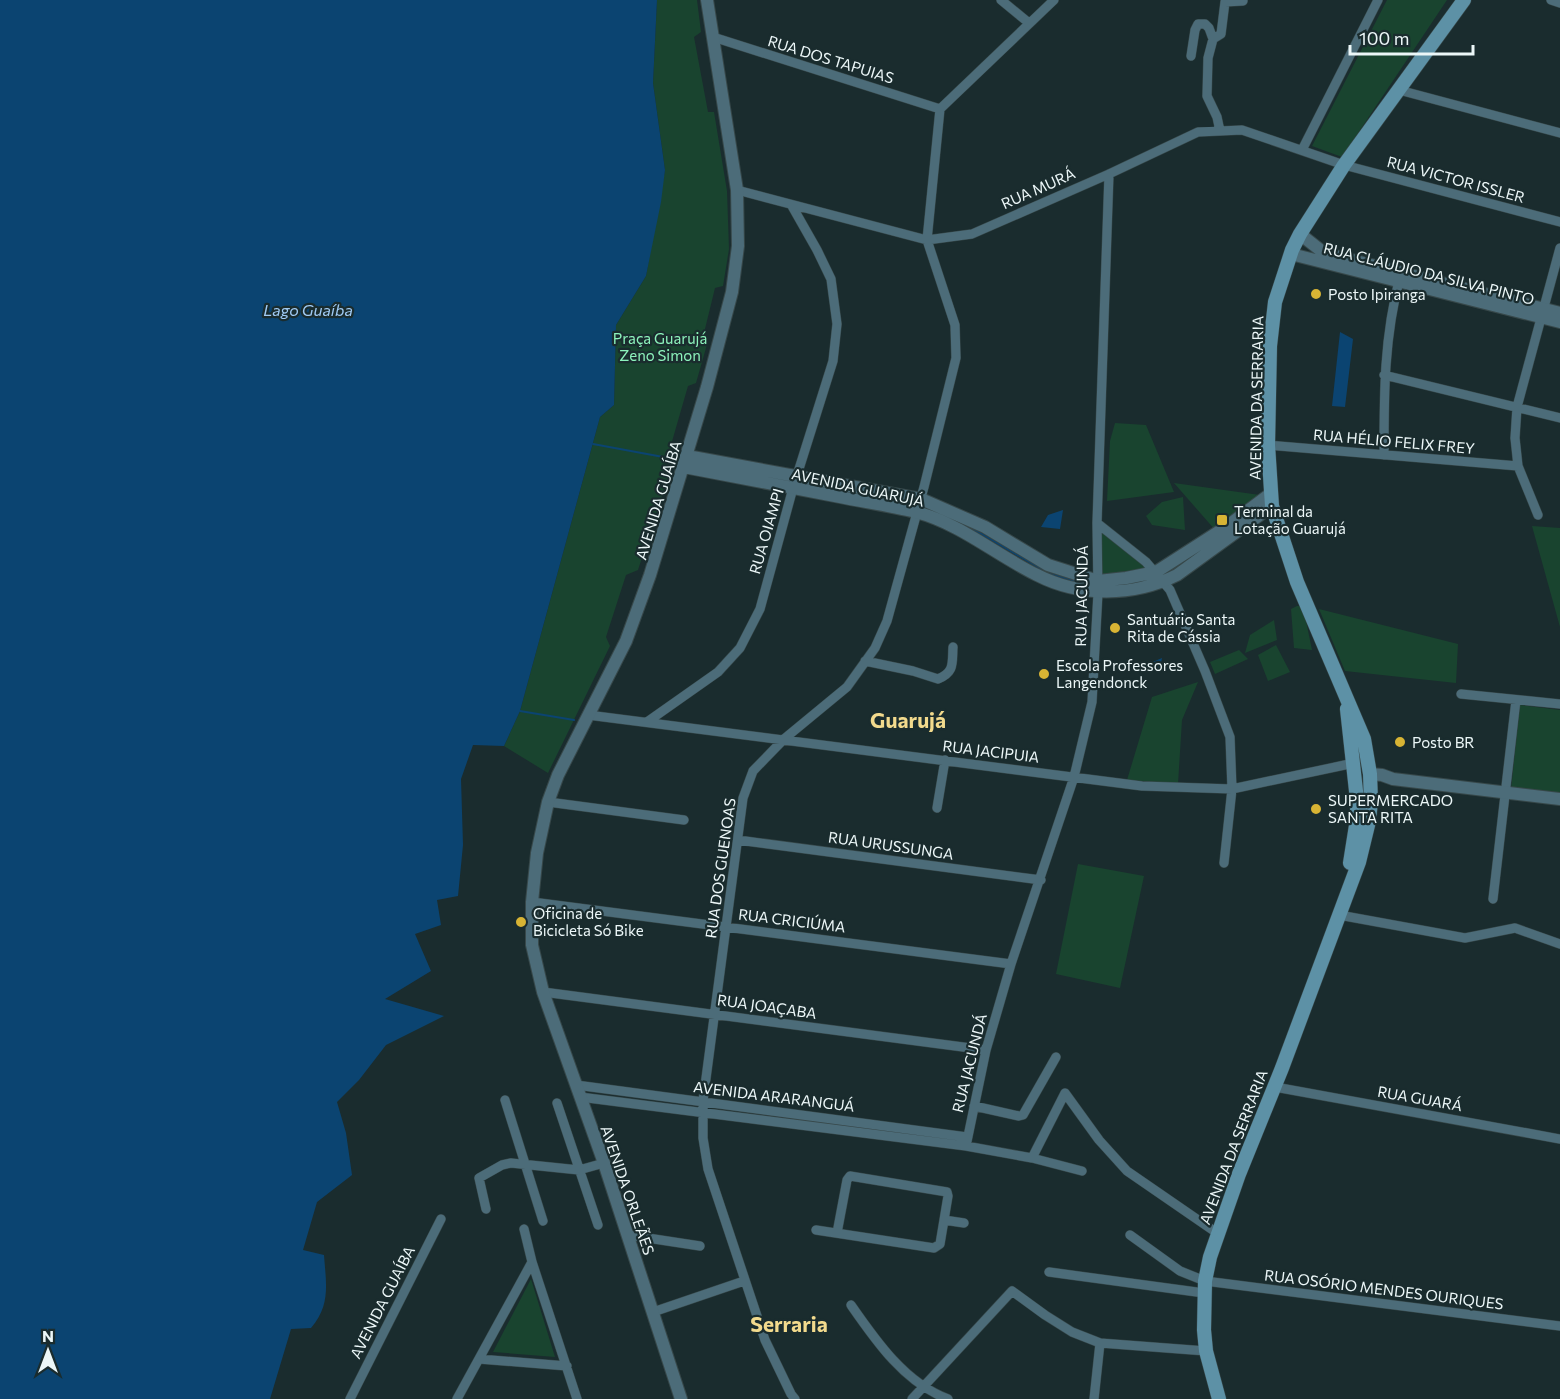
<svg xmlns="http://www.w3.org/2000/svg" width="1560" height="1399" viewBox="0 0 1560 1399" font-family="Commissioner,sans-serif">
<rect width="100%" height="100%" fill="#1a2c2e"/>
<path fill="#19442f" d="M657 0H697L701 32 694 37 708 112H714L727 191 729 249 723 286 715 288 704 333 708 341 696 383 688 386 671 445 675 456 638 570 626 575 606 637 610 646 548 773 504 746 520 711 600 417 614 405 616 325 646 276 665 170 653 83Z
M1387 0H1447L1342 157 1312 146Z
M1115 423 1146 425 1174 492 1107 501 1110 441Z
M1174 483 1260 495 1216 531Z
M1183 497 1185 530 1152 525 1146 516 1162 502Z
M1532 526 1560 528V627Z
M1099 529 1147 569 1102 576Z
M1297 606H1303L1312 650 1294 648 1291 609Z
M1319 609 1458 644 1456 683 1345 671Z
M1274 620 1277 640 1245 653 1250 635Z
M1276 645 1290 672 1268 681 1258 655Z
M1239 650 1248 659 1215 674 1210 662Z
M1198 682 1182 720 1178 784 1127 780 1152 697Z
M1520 705 1560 710V794L1511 789Z
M1078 864 1144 876 1120 988 1056 974Z
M531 1279 555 1357 493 1352Z"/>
<path fill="#0b4471" d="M0 0H657L653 83 665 170 661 202 646 276 616 325 614 405 600 417 520 711 504 746 473 745 461 779 463 845 458 896 437 900 441 925 415 934 431 971 385 999 444 1016 386 1045 359 1080 337 1102 346 1133 352 1175 317 1202 303 1250 324 1255C326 1283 331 1305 311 1328L291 1329 270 1399H0Z
M1340 332 1353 339 1345 407 1332 406Z
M1063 510 1060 529 1041 527 1048 515Z
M1162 658 1161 663 1173 669 1155 671 1148 664Z"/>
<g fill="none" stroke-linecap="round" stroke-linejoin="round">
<path stroke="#0b4471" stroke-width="2" d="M593 444 674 459
M882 498 912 504
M929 509 940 514
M953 520 980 533 1050 574 1085 584
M520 711 574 720"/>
<g stroke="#37484a" stroke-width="10">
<path id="minor" d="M1001 0 1029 23
M1551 0 1560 3
M713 37 940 109
M1191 56 1195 30 1198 24H1205L1209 28 1213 39
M1399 90 1560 133
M1220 131 1217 117 1207 96 1208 58 1213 39 1221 34 1225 2 1243 1
M1302 150 1378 0
M737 190 927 240 972 234 1109 174 1198 132 1242 130 1344 165 1560 222
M1384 375 1560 418
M1268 445 1518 466
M1384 455C1384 393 1384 337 1400 277
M1538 515 1518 466 1515 438 1517 407 1560 248
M1097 523 1146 562 1170 590 1205 671 1230 737 1232 789 1224 863
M865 661 913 671 938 679C955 672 952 663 953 647
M1461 694 1560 704
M588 715 1142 786 1232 789 1354 763
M647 722 718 672 740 648 760 609 793 488 833 361 837 324 831 279 817 250 792 206
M548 802 684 820
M937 808 945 760
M738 840 1041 880
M1493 899 1516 700
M532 902 1011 964
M1339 915 1465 938 1515 928 1560 944
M543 992 986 1050
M576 1085 967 1137
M1275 1087 1560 1139
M580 1097 966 1146 1032 1158 1065 1093 1099 1140 1127 1171 1217 1233
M505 1100 543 1221
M557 1103 598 1225
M974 1106 1019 1116 1023 1115 1056 1057
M966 1146 986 1050 1011 964 1074 777 1092 702 1098 593 1097 523 1109 174
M1032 1158 1082 1171
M486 1209 479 1178 502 1165 511 1163 579 1170 604 1163
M524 1229 532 1262 577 1399
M816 1230 934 1248 940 1244 944 1220
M837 1233 847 1180 850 1176 947 1192 948 1196 944 1220 964 1223
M628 1235 700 1246
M1130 1235 1180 1271 1205 1281 1560 1326
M1049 1272 1204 1293
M851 1305C876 1341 905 1383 948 1399
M653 1312 744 1281
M479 1359 567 1366
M350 1399 441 1219
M457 1399 532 1262
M795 1399 791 1394 765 1340 708 1169 703 1138V1101L743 798 753 771 784 739 847 687 875 648 887 621 924 487 956 358 955 325 927 240 940 109 1054 0
M912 1399 1012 1291 1045 1315 1072 1332 1100 1343 1206 1351
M1094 1399 1100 1343"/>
</g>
<g stroke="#37484a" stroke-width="14">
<path id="tertiary" d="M1300 234 1324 253 1560 313
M1291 254 1560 322
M687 456 921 499 985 527 1048 565 1098 581 1126 578 1156 572 1226 527 1270 494
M684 467C736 477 788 487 840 497 865 502 891 506 916 512 961 524 996 555 1037 575 1080 597 1133 597 1177 575L1272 506
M1370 774 1382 775 1393 779 1560 799
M681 1399 604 1163 543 992 532 945V902L537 853 548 802 558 775 626 641 650 575 707 387 732 292 738 246 737 190 707 0"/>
</g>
<g stroke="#37484a" stroke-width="15">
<path id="secondary" d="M1347 709 1357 800V819L1350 863
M1219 1399 1206 1351 1204 1330 1205 1281 1210 1257 1239 1174 1282 1068 1359 862 1369 821 1371 801 1370 774 1364 739 1297 582 1272 506 1268 445 1270 346 1275 302 1292 250 1300 234 1344 165 1464 0"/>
</g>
<use href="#minor" stroke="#4c6c79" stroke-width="9"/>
<use href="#tertiary" stroke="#4c6c79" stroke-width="12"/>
<use href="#secondary" stroke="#5d91a6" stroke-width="14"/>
</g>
<g fill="#d8b434" stroke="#1a2c2e" stroke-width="2">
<circle cx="1316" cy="294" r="6"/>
<rect x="1216" y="514" width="12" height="12" rx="3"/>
<circle cx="1115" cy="628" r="6"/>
<circle cx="1044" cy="674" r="6"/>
<circle cx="1400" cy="742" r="6"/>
<circle cx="1316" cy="809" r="6"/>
<circle cx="521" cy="922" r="6"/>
</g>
<g text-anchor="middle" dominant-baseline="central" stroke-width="4.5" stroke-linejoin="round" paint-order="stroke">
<g font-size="15" fill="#ecf7f8" stroke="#1a2c2e">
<text transform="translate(831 59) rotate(17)">RUA DOS TAPUIAS</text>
<text transform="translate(1456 179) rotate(15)">RUA VICTOR ISSLER</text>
<text transform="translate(1038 188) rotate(-24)">RUA MURÁ</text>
<text transform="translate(1429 273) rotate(14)">RUA CLÁUDIO DA SILVA PINTO</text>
<text transform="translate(1256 398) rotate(-89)">AVENIDA DA SERRARIA</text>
<text transform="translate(1394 441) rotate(5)">RUA HÉLIO FELIX FREY</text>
<text transform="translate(858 487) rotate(12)">AVENIDA GUARUJÁ</text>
<text transform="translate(658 500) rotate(-73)">AVENIDA GUAÍBA</text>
<text transform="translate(766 531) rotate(-74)">RUA OIAMPI</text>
<text transform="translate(1081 596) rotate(-89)">RUA JACUNDÁ</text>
<text transform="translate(991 751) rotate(7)">RUA JACIPUIA</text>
<text transform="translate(891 845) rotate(8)">RUA URUSSUNGA</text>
<text transform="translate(720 868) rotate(-82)">RUA DOS GUENOAS</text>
<text transform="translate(792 920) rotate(7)">RUA CRICIÚMA</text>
<text transform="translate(767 1006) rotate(8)">RUA JOAÇABA</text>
<text transform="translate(969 1063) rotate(-76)">RUA JACUNDÁ</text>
<text transform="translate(774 1096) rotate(7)">AVENIDA ARARANGUÁ</text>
<text transform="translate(1420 1098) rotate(10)">RUA GUARÁ</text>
<text transform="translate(1233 1147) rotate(-69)">AVENIDA DA SERRARIA</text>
<text transform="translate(628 1190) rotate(71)">AVENIDA ORLEÃES</text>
<text transform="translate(1384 1289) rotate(7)">RUA OSÓRIO MENDES OURIQUES</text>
<text transform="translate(382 1302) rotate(-63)">AVENIDA GUAÍBA</text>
</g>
<g font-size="15" fill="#ecf7f8" stroke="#1a2c2e" text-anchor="start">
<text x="1328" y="294">Posto Ipiranga</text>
<text x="1234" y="511">Terminal da<tspan x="1234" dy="17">Lotação Guarujá</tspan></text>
<text x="1127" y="619">Santuário Santa<tspan x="1127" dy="17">Rita de Cássia</tspan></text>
<text x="1056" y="665">Escola Professores<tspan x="1056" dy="17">Langendonck</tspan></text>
<text x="1412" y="742">Posto BR</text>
<text x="1328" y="800">SUPERMERCADO<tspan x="1328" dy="17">SANTA RITA</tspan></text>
<text x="533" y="913">Oficina de<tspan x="533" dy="17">Bicicleta Só Bike</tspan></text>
</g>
<g font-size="15" fill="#8df3bc" stroke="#1a2c2e">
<text x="660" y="338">Praça Guarujá<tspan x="660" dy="17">Zeno Simon</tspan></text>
</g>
<g font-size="16" font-style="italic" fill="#a0cbf5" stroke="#1a2c2e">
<text x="308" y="309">Lago Guaíba</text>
</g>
<g font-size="21" font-weight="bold" fill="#f2da8d" stroke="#1a2c2e">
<text x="908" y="719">Guarujá</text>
<text x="789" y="1323">Serraria</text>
</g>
</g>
<g transform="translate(48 1351)" stroke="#1a2c2e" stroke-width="4.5" paint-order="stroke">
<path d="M0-4.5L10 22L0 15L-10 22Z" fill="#ecf7f8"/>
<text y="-9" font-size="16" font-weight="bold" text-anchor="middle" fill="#ecf7f8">N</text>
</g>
<path d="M1350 45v9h123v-9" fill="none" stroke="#ecf7f8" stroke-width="3"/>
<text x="1359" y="45" font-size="18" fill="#ecf7f8" stroke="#1a2c2e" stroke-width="4.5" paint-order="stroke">100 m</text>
</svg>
